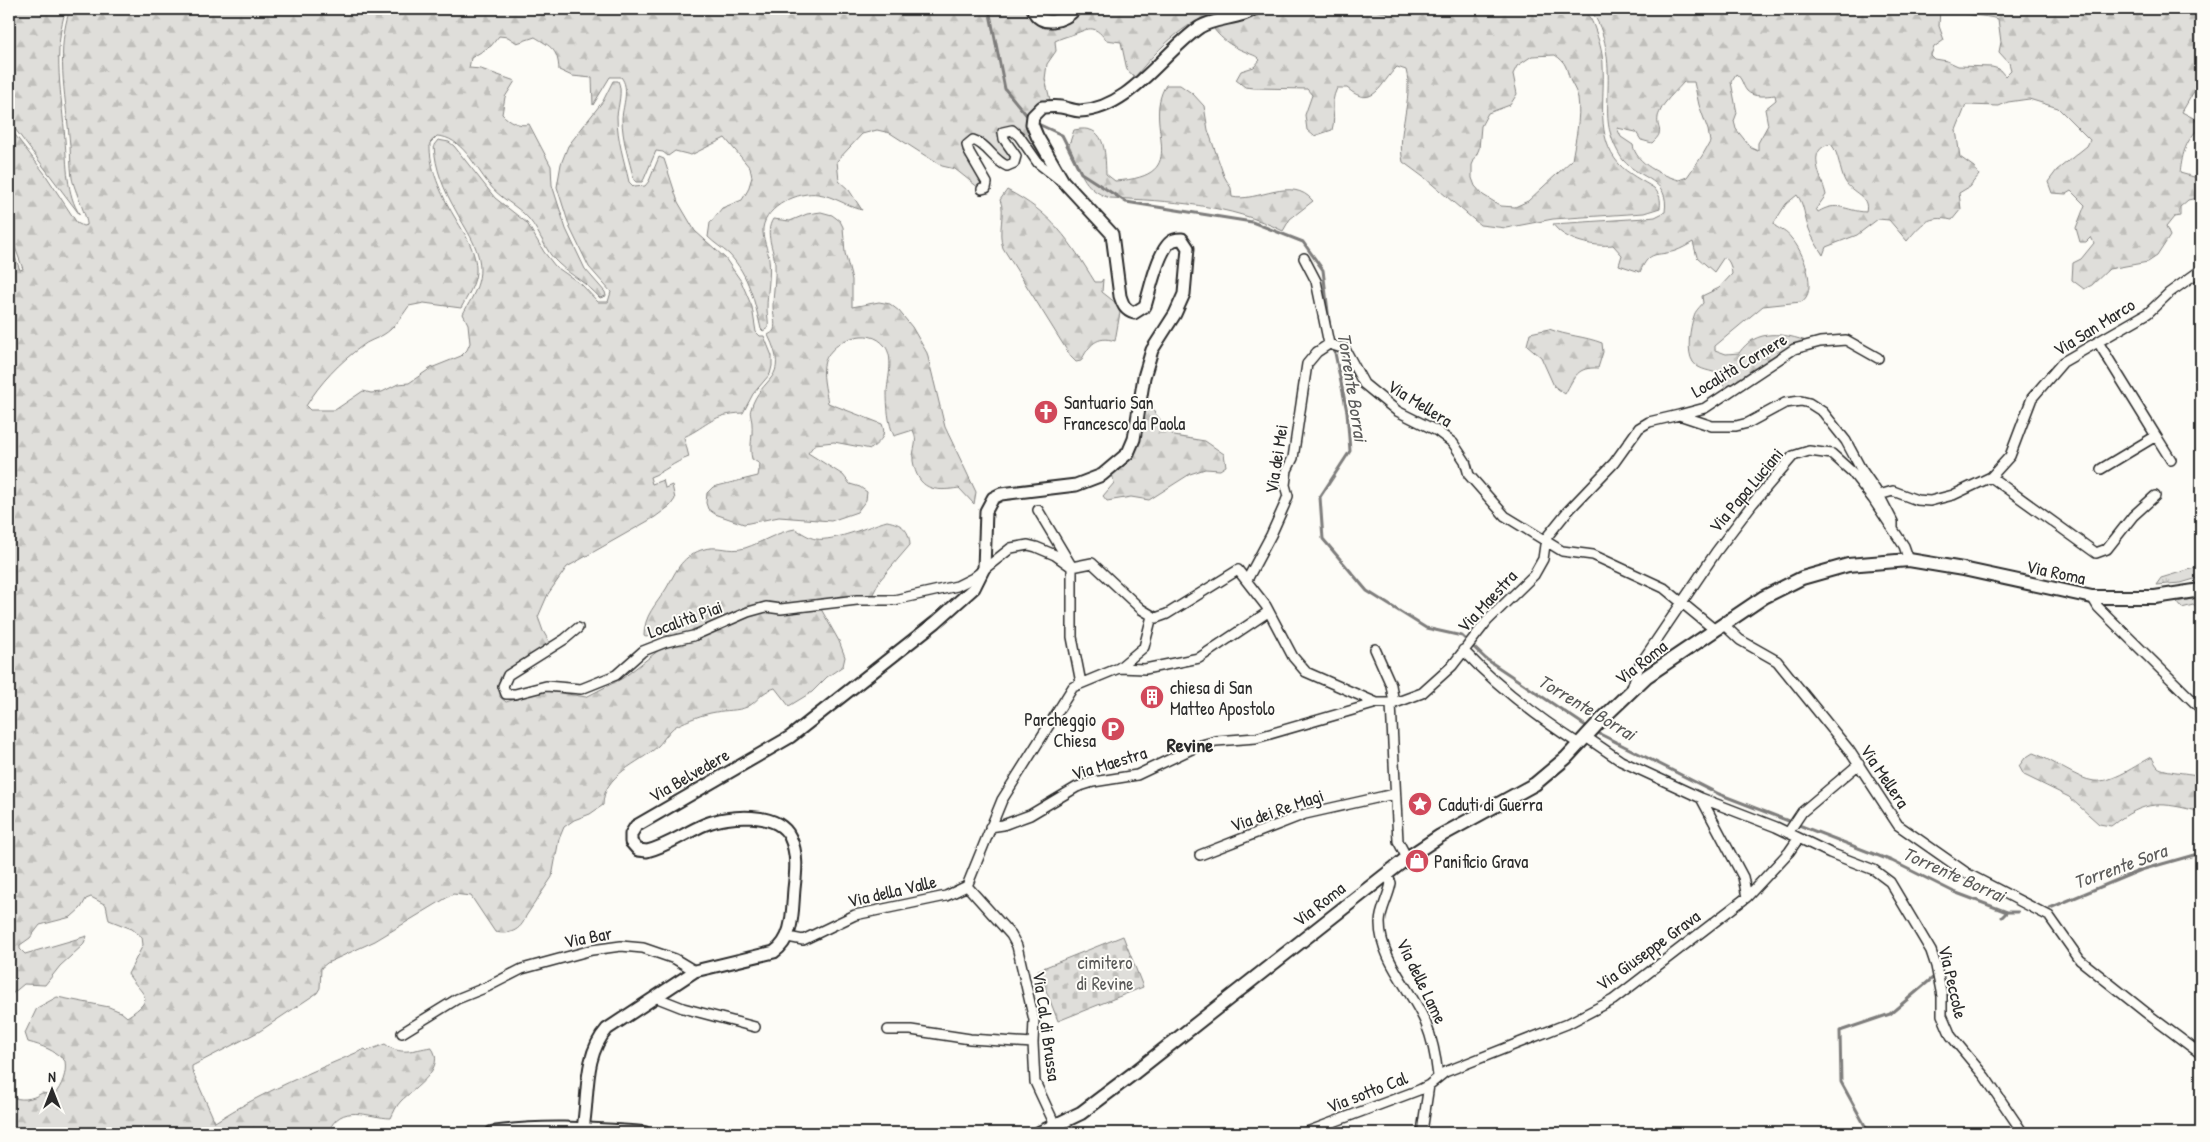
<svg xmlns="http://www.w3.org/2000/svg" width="2210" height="1142" viewBox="0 0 2210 1142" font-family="'Patrick Hand',sans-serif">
<defs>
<pattern id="grass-tufts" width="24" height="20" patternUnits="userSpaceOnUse" patternTransform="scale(1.25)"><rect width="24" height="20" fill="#dfdeda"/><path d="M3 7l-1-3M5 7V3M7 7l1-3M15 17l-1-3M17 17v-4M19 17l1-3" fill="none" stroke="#c0bfbb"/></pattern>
<pattern id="forest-firs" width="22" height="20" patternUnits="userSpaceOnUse" patternTransform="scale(1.25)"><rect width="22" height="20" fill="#dfdeda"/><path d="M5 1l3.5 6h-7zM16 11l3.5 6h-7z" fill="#c0bfbb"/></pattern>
<pattern id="cemetery-stones" width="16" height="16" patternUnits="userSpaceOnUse" patternTransform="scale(1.25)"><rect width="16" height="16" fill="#dfdeda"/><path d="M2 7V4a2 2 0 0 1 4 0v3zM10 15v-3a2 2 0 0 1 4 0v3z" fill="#c0bfbb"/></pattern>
</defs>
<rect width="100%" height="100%" fill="#fdfcf7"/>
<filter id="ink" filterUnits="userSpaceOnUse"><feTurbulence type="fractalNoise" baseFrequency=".02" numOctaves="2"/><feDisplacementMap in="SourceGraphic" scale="10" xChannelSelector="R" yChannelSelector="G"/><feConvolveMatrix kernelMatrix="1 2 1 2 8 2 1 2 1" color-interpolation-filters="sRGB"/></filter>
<g filter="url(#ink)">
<path fill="url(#grass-tufts)" stroke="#858482" d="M2201 566V577L2181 583 2156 585 2161 578Z
M2201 597V612L2193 605 2182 608 2177 602Z"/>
<path fill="url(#forest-firs)" stroke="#858482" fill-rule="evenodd" d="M9 9H66C52 51 62 96 65 140 67 164 66 194 80 215L9 121Z
M70 9H1029C1045 19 1053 18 1070 9H1228C1189 17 1159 47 1135 77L1127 70 1121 42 1106 40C1093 23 1089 29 1071 35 1065 37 1061 38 1055 41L1056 51 1047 64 1045 79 1052 108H1043L1028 123 1032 141 1042 155 1036 156 1003 129 1011 156 1009 162 1005 163 982 140 964 145C963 160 978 172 984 186L979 188 955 169 942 166 932 160 890 133 877 130 862 134 837 161 839 181 849 190 862 210C847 206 833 196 818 194 799 191 766 206 763 228 762 238 768 249 769 259 771 276 767 292 767 309 767 315 769 321 768 328L763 331 761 329C755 303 749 275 729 254 722 248 714 243 708 237L710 223 722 208 742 200 748 190 752 177 750 168 725 138 691 155 675 151 668 156 663 152 656 151 644 179 642 182H636L634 180C629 159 622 140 622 118 623 105 630 88 621 77H610L593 105 592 78 572 76 559 70C558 49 551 47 535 37L517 43 508 37 499 36 491 46 471 58 469 68 481 69 515 81 505 97 502 114C508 121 520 127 529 124L551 166 552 185 566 229 585 269 605 292 606 296 600 298C587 283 573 277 559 264 545 252 541 233 529 219 517 205 500 199 489 184 474 166 462 137 437 136L430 143C429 168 441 194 454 216 464 233 477 251 476 272 475 285 467 297 461 308L424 303 409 306C401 317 395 328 383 335 376 339 368 341 362 346 340 362 320 383 306 406L310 410H335L363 391 371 393 382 392 398 384 409 383 431 368 461 356 467 350 470 343 468 324 463 314C468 304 475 294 478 283 486 255 468 234 456 211 444 190 435 169 434 145L438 140 449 142 454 146 495 198 527 223 544 252 555 266 582 285 598 302H608L611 292 589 267 570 228 557 187 561 164 568 146 603 101 613 81H618C623 90 618 106 617 116 617 140 624 159 629 182L634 187 645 186 649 181 659 157 664 159 678 202 695 231 725 258 741 281 752 307 756 332 760 336H764L772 356V366L770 374 753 394 743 413C712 414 709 425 684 437L689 457C674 462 664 472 650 477L652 484 663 480 665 488 672 485 675 499 670 506 655 517 567 567 548 594 538 617 543 631 550 643C527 659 500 665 500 697L506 702 538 692 549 691 586 697 623 678 659 650 715 631 748 616 763 610 796 612 821 609 839 641 845 657 843 666 827 677 812 692 789 706 775 688C760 692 759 701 747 707 738 711 725 710 716 712 703 714 688 720 676 726 669 730 664 740 658 746 639 764 603 774 603 805L590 814 574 820 564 827 559 839 552 877 526 916C521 931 509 935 495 932L471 896 453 894 375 941 327 963 321 968 320 988 317 993 260 1031 192 1066V1070L215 1122C262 1092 314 1071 365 1049L367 1051 385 1044C400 1056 413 1050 431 1047 448 1068 413 1089 401 1101 396 1106 394 1112 391 1118 369 1118 340 1101 328 1133H9V1096C21 1101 31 1100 42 1093L54 1095C62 1086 67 1073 65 1061 54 1050 43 1046 28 1042L25 1033 37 1008 57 997 109 1007 121 1012 127 1017C158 997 142 996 128 974L143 945 142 937 132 929 109 920 106 905 91 897 86 899 81 908 71 917 40 925 30 938 20 945V949L25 954 87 936 83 945 60 966 45 985 24 984 12 994 9 993V241L20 270 23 269 9 231V127L45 174 77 223 83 226 87 225C88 219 74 189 72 178 70 164 71 150 69 135 65 94 56 49 70 9Z
M1253 9H1377V11L1388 13 1389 9H1579C1590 14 1592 21 1596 32 1600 44 1603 55 1603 66 1605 99 1595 137 1619 164 1628 174 1643 181 1654 188 1660 195 1661 199 1660 208L1644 213 1553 219 1506 228 1480 225 1426 179 1403 162C1396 131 1414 100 1406 70L1397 67C1380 83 1374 111 1347 88H1337C1328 108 1337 112 1332 130L1314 136 1307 130 1305 115 1312 95 1307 89 1254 88 1245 87 1236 80 1241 71 1254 67 1260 60C1256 55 1252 55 1246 52 1230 46 1218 37 1210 23ZM1555 55C1567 63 1566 68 1570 80 1573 86 1577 92 1578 98 1581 118 1575 141 1572 160L1528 201 1515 207 1501 206 1483 195 1475 186 1472 178V165L1479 149 1481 126 1488 113 1510 105 1517 94 1513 74 1517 66 1532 56Z
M1590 9H1940L1939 26 1944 40 1934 47 1931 55 1935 59 1947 61 1958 66 1992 67 1999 69 2005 76 2011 70 2009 63 1999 52 2001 42 1998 19C1981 14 1971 18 1954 9H2201V87L2193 93 2182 112 2197 120 2201 126C2185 142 2183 151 2180 173L2201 179V197L2188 200 2180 207V216L2174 217 2166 227 2170 236 2157 256 2148 262 2109 269 2092 285 2084 289 2072 280 2073 263 2081 259 2094 243 2091 237 2086 242H2080L2076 228 2085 205 2071 191 2066 194 2052 193 2048 182 2057 170 2087 146 2090 140 2058 108 2029 99 2008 102 1999 106 1966 105 1956 130 1960 157 1974 167 1979 175 1969 187 1959 193 1961 209 1952 220C1928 215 1922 223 1907 241L1889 220 1878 219 1857 235 1826 247 1823 255C1818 247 1812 238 1809 229 1804 218 1805 205 1797 195L1786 204 1774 223 1775 226C1781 230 1787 232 1791 238 1803 250 1819 292 1801 302L1763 306 1715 346V350L1726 354 1739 353C1756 328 1784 333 1809 342L1786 349 1727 391 1721 381V375C1712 370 1699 371 1693 362 1686 352 1690 327 1694 316 1695 311 1700 307 1703 303L1702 296 1719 288 1732 274C1731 266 1730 261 1724 257L1714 272 1697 257 1693 242C1688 245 1681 249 1675 251 1656 257 1650 249 1640 272L1619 265 1622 255 1613 245C1594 247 1564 241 1553 224L1645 218 1655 217 1665 212C1670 178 1640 180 1623 160 1618 153 1613 143 1611 135 1606 121 1608 105 1608 90 1609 62 1607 32 1590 9ZM1736 74C1743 79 1742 85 1747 91 1754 98 1766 96 1775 95L1776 100 1765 109 1768 125 1758 143V151L1751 148 1736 129 1734 121 1737 113 1731 82ZM1684 82H1694L1699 105 1708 130 1710 142 1702 156 1687 177 1679 180C1662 175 1636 164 1633 145L1621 137 1617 128 1636 132 1641 140 1652 143C1666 130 1656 130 1658 117 1658 115 1663 105 1665 103 1670 96 1678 89 1684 82ZM1831 144C1840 155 1839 170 1845 181 1852 194 1870 195 1866 212 1845 211 1838 200 1818 212L1816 209 1826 195C1823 179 1804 149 1831 144Z
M1166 85H1180L1193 94 1204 106 1208 130 1224 176 1231 188 1232 197C1257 203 1292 175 1313 201L1290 219 1283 231C1230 204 1169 201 1110 198 1081 189 1081 169 1069 145L1074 130C1106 123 1105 151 1106 174L1115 181C1197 176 1140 127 1166 85Z
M1007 190C1052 213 1069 240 1095 282H1101L1103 279 1102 292 1121 307 1115 341C1097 335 1089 345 1081 361L1076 362 1071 357 1003 248C997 231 1006 212 1000 200Z
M821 212 832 215 840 221 843 227 845 253 852 280V307L879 302 890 304 899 311 912 327 927 353 945 427 976 492 974 504 959 488C934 492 918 490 913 461 912 449 919 443 913 430L894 436C888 423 887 406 887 391 888 377 894 358 885 346 869 325 833 340 825 361 821 373 826 391 828 403L882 424C887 436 880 441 871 449L834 442 815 444 808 453 843 475 850 484 860 487 867 492 866 500 857 512 831 521 779 517 744 524 715 514 708 509 706 503 707 493 713 487 758 476 760 464 752 459C749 447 753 436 752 424 752 419 749 413 751 409 761 375 791 382 768 335 771 333 772 333 774 330 776 323 773 314 773 306 773 292 776 278 775 264 774 249 764 233 773 219L790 221 807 214Z
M1549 329C1567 336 1584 336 1602 343L1603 352 1598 368C1577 367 1575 376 1565 394L1554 386 1541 357 1527 345 1530 333Z
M1145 406H1152L1154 412 1174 436 1205 441 1224 454 1226 466 1220 470 1205 469 1190 474 1149 500 1131 497 1107 501 1103 496 1114 483 1112 473 1139 441Z
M887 521C902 524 909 529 910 545L880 580 872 596 844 597 819 603 779 606 676 638 659 633 646 637 644 636C644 615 656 605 666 589 676 572 680 558 701 550 718 544 729 553 745 548 763 542 777 532 795 529 801 532 809 538 816 539 833 542 869 526 887 521Z
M2033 753C2051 759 2077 779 2094 781 2113 783 2136 765 2152 757 2153 760 2156 765 2158 767 2164 772 2191 773 2201 776V812C2161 802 2146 799 2111 826L2099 824 2069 797 2024 775 2019 766 2025 758Z"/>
<path fill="url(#cemetery-stones)" stroke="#858482" d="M1123 936 1143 987 1058 1021 1038 970Z"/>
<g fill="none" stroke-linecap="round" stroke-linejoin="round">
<path stroke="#7e7d7b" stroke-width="3" d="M989 9 1005 89 1029 118
M1036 123 1062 135 1081 173 1126 202 1252 222 1303 242 1323 270 1330 329
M1334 348 1347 412 1350 451 1320 497 1323 539 1367 591 1426 628 1462 636 1486 659 1589 728
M1594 731 1719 794 1892 861 1954 892 2007 912
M2050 908 2141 870 2201 853
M2002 917 2007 912H2018
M1869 1133 1841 1082 1840 1031 1890 1014 1935 976"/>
<g stroke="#2b2b2b" stroke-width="12">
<path id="minor" d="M982 189 986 188 987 183 969 152 967 145 973 140C987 144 993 160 1007 166L1014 163 1016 156 1004 139 1003 132 1012 130 1019 136 1038 163 1060 180
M1304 258 1316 281 1329 344
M2098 342 2156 436 2101 469
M1679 415 1705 408 1794 349 1820 342 1846 340 1878 358
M2156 436 2171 460
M1991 477 2096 553 2107 549 2133 516 2155 496
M1879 495 1893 491 1917 500 1930 501 1953 495 1991 477 2010 456 2032 398 2063 362 2148 313 2169 293 2201 270
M1038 510 1072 567V637L1081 683
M1072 567 1092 563 1141 609 1156 618 1167 614 1238 570 1266 606 1293 657 1306 672 1377 703
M1247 580 1271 535 1284 506 1288 496 1285 485 1287 470 1293 458 1307 364 1317 352 1329 344 1345 349 1364 384 1397 411 1437 431 1453 443 1465 461 1469 475 1505 516 1562 551 1593 555 1664 588 1715 630
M2092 597 2098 607 2201 709
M1723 624 1740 640 1777 661 1849 750 1898 825 1968 874 2049 916 2080 960 2149 1015 2201 1054
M578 628 565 639 508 675 503 686 506 694H515L546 686 581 689 616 675 643 651 666 642 693 636 748 612 766 607 781 609 857 600H894L957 586 973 578 1011 548 1028 545 1036 547 1055 555 1072 567
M1375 649 1391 685 1394 703
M1463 650C1497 686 1537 717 1579 744
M1119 668 1144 647 1152 616
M1632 688 1639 666 1716 552 1753 503 1793 456 1809 451 1832 454 1852 472 1873 499 1904 546 1909 560
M1391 704 1398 841 1407 858
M1586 737 1621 761 1701 798 1776 827 1830 853 1874 870 1890 882 1931 951 1936 966 1942 996V1015L1951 1036 1985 1077 2023 1133
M1701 798 1743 877 1747 897
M990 827 1003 825 1030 815 1077 787 1093 782 1137 775 1198 746 1216 741 1256 738 1377 703H1395L1422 693 1452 666 1487 621 1534 575 1543 559 1546 538 1567 512 1614 463 1639 428 1649 422 1679 415 1712 426H1736L1748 423 1785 403 1801 401 1809 403 1823 412 1846 441 1861 469 1879 495 1893 522V529
M1788 833 1802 812 1859 764
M1200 855 1305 814 1394 794
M1386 874 1391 883C1389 896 1380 910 1380 923 1380 961 1413 991 1426 1024 1433 1041 1436 1058 1438 1076
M967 886 1011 935 1017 946 1034 1020 1033 1043 1035 1082 1056 1127
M788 937 803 940 855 915 946 896 967 886 1002 800 1073 687 1119 668 1145 669 1199 658 1268 612
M655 997 683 1008 755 1027
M888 1030H911L970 1039 1033 1043
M402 1033 457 999 487 987 522 969 592 950 621 946 643 948 675 959 695 971
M1304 1133 1419 1090 1429 1085 1445 1072 1567 1024 1613 1000 1747 897 1789 852 1798 839
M1423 1133V1125L1429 1085"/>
</g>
<g stroke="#2b2b2b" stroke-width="15">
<path id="tertiary" d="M1033 9C1039 28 1065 22 1075 9
M583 1128C589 1095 583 1056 607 1029L695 971 774 952C794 938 792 912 794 889 796 872 798 854 790 837 778 811 728 815 706 824 686 832 668 846 647 851L638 850 631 842V834L636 826 790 737 936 622 974 588 984 568 986 511 993 498 1001 494 1076 485 1102 475 1128 453 1134 439 1144 377 1152 350 1175 314 1184 294 1188 248 1182 239C1180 239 1177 239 1174 240 1159 245 1150 291 1145 306L1134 313C1125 310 1123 305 1120 296L1112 234 1063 181 1037 136 1032 124 1033 116 1042 107C1048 107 1055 106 1061 107 1067 108 1074 111 1080 111 1130 109 1162 53 1200 27 1214 18 1244 18 1253 9"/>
</g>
<g stroke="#2b2b2b" stroke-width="16">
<path id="secondary" d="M492 1133C546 1125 590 1129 644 1133
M1039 1133 1081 1113 1134 1073 1407 858 1440 836 1535 784 1566 758 1602 719 1647 676 1764 597 1802 578 1848 565 1909 560 1963 569 2092 597H2155L2201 590"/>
</g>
<use href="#minor" stroke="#fdfcf7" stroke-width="9"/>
<use href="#tertiary" stroke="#fdfcf7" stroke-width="11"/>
<use href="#secondary" stroke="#fdfcf7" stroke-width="12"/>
</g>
</g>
<defs>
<g id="church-disc" transform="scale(1.25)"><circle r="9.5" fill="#d1495b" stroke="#fdfcf7"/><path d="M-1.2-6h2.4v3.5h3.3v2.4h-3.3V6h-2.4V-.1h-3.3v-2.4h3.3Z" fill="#fff"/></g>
<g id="building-disc" transform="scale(1.25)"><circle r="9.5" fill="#d1495b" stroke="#fdfcf7"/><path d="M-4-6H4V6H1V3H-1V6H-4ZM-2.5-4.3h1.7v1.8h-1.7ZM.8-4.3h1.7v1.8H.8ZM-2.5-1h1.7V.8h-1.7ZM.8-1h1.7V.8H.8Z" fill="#fff"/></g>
<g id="parking-disc" transform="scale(1.25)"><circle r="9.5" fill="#d1495b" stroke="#fdfcf7"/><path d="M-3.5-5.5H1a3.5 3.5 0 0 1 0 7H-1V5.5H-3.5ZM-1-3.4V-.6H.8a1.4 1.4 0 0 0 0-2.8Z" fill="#fff"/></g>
<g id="sight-disc" transform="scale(1.25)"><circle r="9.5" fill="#d1495b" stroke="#fdfcf7"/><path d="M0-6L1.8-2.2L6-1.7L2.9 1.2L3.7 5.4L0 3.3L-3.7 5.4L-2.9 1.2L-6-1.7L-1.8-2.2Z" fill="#fff"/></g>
<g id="shop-disc" transform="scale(1.25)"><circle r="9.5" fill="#d1495b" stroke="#fdfcf7"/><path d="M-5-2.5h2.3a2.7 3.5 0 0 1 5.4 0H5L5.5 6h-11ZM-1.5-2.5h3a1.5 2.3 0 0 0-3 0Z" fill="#fff"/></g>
</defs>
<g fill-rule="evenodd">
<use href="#church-disc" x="1046" y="412"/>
<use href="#building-disc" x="1152" y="697"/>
<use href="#parking-disc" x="1113" y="729"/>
<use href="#sight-disc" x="1420" y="804"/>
<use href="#shop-disc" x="1417" y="861"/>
</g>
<g text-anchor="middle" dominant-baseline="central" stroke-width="4" stroke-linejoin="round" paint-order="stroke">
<g font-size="18" fill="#2b2b2b" stroke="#fdfcf7">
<text transform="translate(2094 327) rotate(-32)">Via San Marco</text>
<text transform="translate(1739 365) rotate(-31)">Località Cornere</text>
<text transform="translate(1420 403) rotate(32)">Via Mellera</text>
<text transform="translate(1276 459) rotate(-81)">Via dei Mei</text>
<text transform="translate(1746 490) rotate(-50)">Via Papa Luciani</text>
<text transform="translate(2056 572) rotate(12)">Via Roma</text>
<text transform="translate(1487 601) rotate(-47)">Via Maestra</text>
<text transform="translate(685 619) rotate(-20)">Località Piai</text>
<text transform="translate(1641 662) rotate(-38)">Via Roma</text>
<text transform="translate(1109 763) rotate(-17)">Via Maestra</text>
<text transform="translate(689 775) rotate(-30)">Via Belvedere</text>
<text transform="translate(1885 776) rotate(56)">Via Mellera</text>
<text transform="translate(1277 810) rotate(-19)">Via dei Re Magi</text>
<text transform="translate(892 891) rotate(-13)">Via della Valle</text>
<text transform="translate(1319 904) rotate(-38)">Via Roma</text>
<text transform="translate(588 937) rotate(-11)">Via Bar</text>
<text transform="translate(1648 950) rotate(-36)">Via Giuseppe Grava</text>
<text transform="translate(1422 981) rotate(64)">Via delle Lame</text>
<text transform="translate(1953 982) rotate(77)">Via Peccole</text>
<text transform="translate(1047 1026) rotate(82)">Via Cal di Brussa</text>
<text transform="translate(1367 1092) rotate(-21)">Via sotto Cal</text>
</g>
<g font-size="18" fill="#2b2b2b" stroke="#fdfcf7" text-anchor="start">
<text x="1064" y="402">Santuario San<tspan x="1064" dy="21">Francesco da Paola</tspan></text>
<text x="1170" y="687">chiesa di San<tspan x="1170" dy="21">Matteo Apostolo</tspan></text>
<text x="1096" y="719" text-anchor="end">Parcheggio<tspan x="1096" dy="21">Chiesa</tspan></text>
<text x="1438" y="804">Caduti di Guerra</text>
<text x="1434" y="861">Panificio Grava</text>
</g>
<g font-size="18" fill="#585857" stroke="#fdfcf7">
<text x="1105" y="962">cimitero<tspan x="1105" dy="21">di Revine</tspan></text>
</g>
<g font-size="19" font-style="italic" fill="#5b5b5a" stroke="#fdfcf7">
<text transform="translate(1353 387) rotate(81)">Torrente Borrai</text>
<text transform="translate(1587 707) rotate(31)">Torrente Borrai</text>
<text transform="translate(2120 866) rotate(-20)">Torrente Sora</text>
<text transform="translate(1954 874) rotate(24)">Torrente Borrai</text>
</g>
<g font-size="20" font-weight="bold" fill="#2b2b2b" stroke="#fdfcf7">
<text x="1190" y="744">Revine</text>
</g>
</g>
<rect width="2210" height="1142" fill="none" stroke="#fdfcf7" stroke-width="30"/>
<rect x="15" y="15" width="2180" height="1112" fill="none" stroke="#2b2b2b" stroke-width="2" filter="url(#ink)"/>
<g transform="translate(52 1090)" stroke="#fdfcf7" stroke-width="4" paint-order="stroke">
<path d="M0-4L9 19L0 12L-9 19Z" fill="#2b2b2b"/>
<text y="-8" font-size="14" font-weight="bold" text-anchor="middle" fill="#2b2b2b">N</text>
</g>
</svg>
